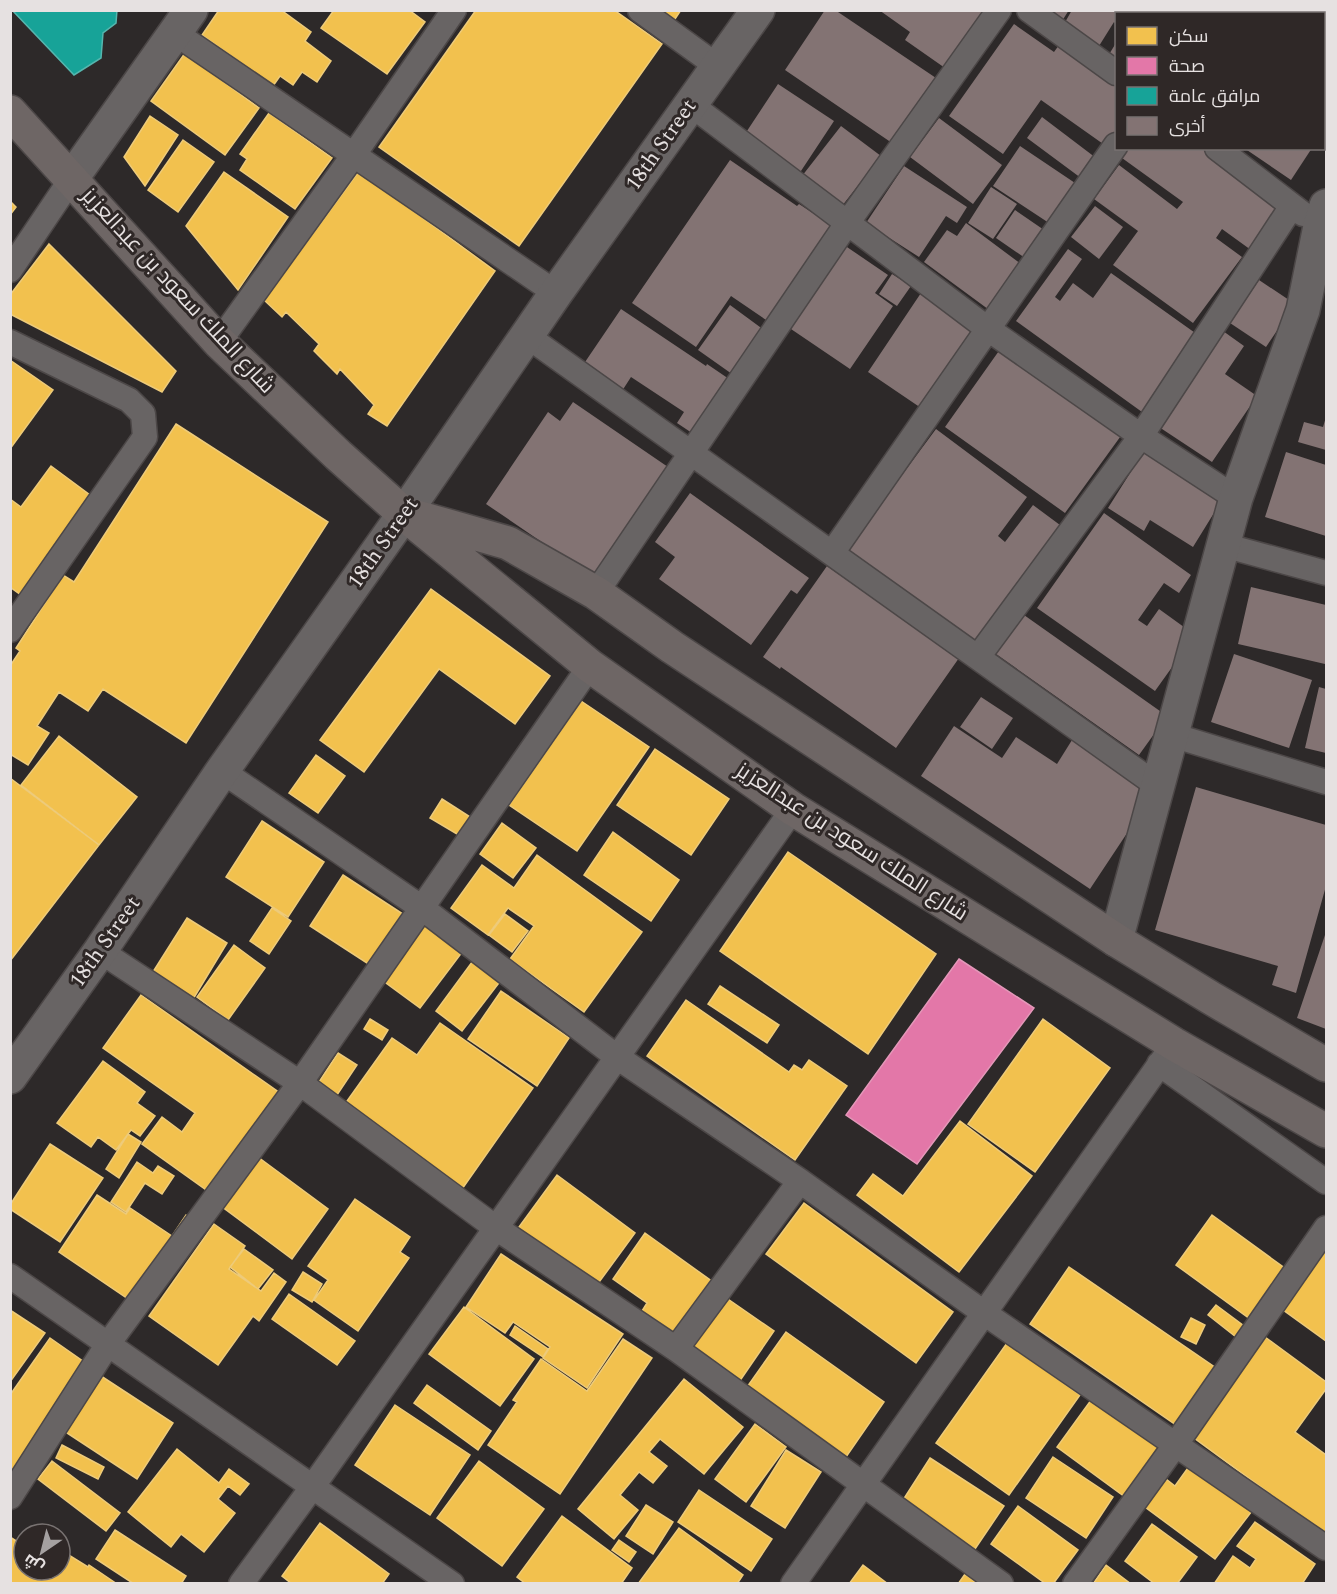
<svg xmlns="http://www.w3.org/2000/svg" width="1337" height="1594" viewBox="0 0 1337 1594" font-family="Spectral,Cairo,serif">
<rect width="100%" height="100%" fill="#2d2929"/>
<path fill="#f2c14e" stroke="#eecb7a" stroke-width="1.5" d="M219 10H281L311 32 305 41 331 61 317 82 302 72 293 85 280 76 273 86 202 35Z
M334 10H409L425 22 387 74 321 28Z
M476 10H614L662 44 519 246 379 147Z
M651 10H681L671 25Z
M185 53 259 108 225 155 151 101Z
M269 113 332 158 295 209 240 170 247 159 240 154Z
M150 116 178 135 145 186 124 157Z
M183 140 214 162 178 212 148 190Z
M359 171 495 271 387 426 368 414 374 405 340 369 337 374 314 351 319 344 286 312 282 317 264 300Z
M224 172 288 217 238 290 186 226Z
M10 201 16 207 10 215Z
M49 244 176 371 162 392 10 314V295Z
M10 360 53 390 10 449Z
M176 424 328 522 186 743 103 689 88 711 59 692 37 726 49 733 28 765 10 754V666L20 651 16 648 63 575 74 582Z
M51 466 94 498 21 595 10 587V499L21 507Z
M431 589 550 676 515 724 439 669 364 772 320 740Z
M581 701 649 747 577 851 509 805Z
M59 736 137 797 99 845 21 785Z
M655 749 729 799 691 855 617 805Z
M316 755 345 776 318 813 289 793Z
M10 778 99 845 10 961Z
M442 799 478 822 467 840 430 818Z
M262 821 324 862 288 917 226 877Z
M502 823 536 848 513 878 480 854Z
M613 832 679 880 651 921 584 875Z
M788 852 936 954 868 1054 720 951Z
M537 855 642 932 584 1012 510 959 534 926 508 908 488 935 451 908 482 865 514 888Z
M343 875 406 916 373 967 310 926Z
M272 908 291 921 269 954 250 941Z
M505 914 528 931 512 952 489 935Z
M187 918 227 943 192 1001 151 975Z
M425 922 463 951 420 1008 382 980Z
M234 945 265 968 228 1020 197 997Z
M475 958 502 979 462 1031 436 1011Z
M720 986 779 1025 767 1043 708 1004Z
M501 991 569 1038 537 1086 468 1039Z
M141 995 280 1093 209 1192 142 1144 162 1117 182 1132 195 1113 103 1048Z
M686 1000 789 1072 794 1065 802 1070 809 1060 847 1086 795 1160 647 1056Z
M370 1019 388 1030 382 1040 364 1029Z
M1043 1019 1110 1068 1035 1172 968 1124Z
M440 1023 533 1088 460 1192 342 1108 392 1038 417 1055Z
M338 1053 357 1065 333 1101 315 1088Z
M103 1061 145 1092 137 1103 155 1116 140 1136 131 1130 116 1150 98 1137 91 1147 57 1123Z
M960 1121 1032 1176 959 1272 857 1195 873 1174 903 1196Z
M128 1134 141 1142 119 1178 106 1169Z
M50 1144 103 1178 60 1242 10 1209V1205L23 1185Z
M258 1157 328 1209 292 1259 221 1206Z
M137 1162 153 1173 158 1166 174 1176 162 1194 145 1183 126 1212 111 1202Z
M557 1175 635 1233 594 1289 516 1231Z
M97 1195 126 1214 130 1208 172 1236 186 1215 190 1218 134 1303 59 1252Z
M355 1199 410 1237 400 1252 409 1258 358 1331 314 1300 328 1280 308 1266Z
M804 1203 953 1312 916 1363 766 1254Z
M1212 1215 1286 1269 1250 1319 1176 1265Z
M214 1224 245 1246 229 1269 261 1291 274 1273 286 1282 259 1321 253 1316 218 1365 149 1316Z
M645 1233 713 1282 676 1334 642 1311 647 1303 613 1279Z
M1326 1239V1341L1279 1307Z
M244 1249 273 1270 258 1289 230 1267Z
M501 1254 623 1334 587 1388 543 1358 550 1347 513 1322 505 1333 466 1307Z
M1069 1267 1216 1368 1176 1425 1030 1324Z
M303 1272 322 1284 312 1302 292 1290Z
M289 1294 355 1341 337 1365 272 1319Z
M725 1297 774 1331 737 1385 688 1351Z
M1216 1305 1244 1326 1236 1337 1208 1315Z
M464 1307 534 1359 500 1406 429 1354Z
M10 1310 45 1333 10 1382Z
M1191 1318 1205 1325 1196 1344 1181 1337Z
M515 1326 548 1349 543 1357 510 1335Z
M786 1332 884 1402 846 1457 747 1387Z
M1265 1337 1326 1382V1389L1295 1432 1326 1455V1535L1190 1435Z
M50 1338 87 1364 13 1469 10 1468V1395Z
M623 1339 652 1358 560 1494 488 1445 517 1402 513 1400 541 1359 587 1391Z
M1007 1343 1080 1395 1009 1495 936 1443Z
M101 1376 173 1423 137 1479 64 1431Z
M684 1379 743 1427 704 1474 660 1439 649 1452 667 1466 653 1483 639 1472 620 1495 638 1510 614 1539 578 1509Z
M427 1385 491 1431 478 1450 414 1403Z
M1094 1396 1162 1445 1125 1497 1057 1447Z
M395 1405 470 1455 430 1515 355 1465Z
M755 1424 786 1447 746 1502 715 1479Z
M62 1445 104 1467 98 1479 56 1458Z
M177 1449 219 1483 229 1469 249 1484 240 1495 228 1486 218 1499 235 1513 204 1552 181 1534 171 1547 128 1512Z
M786 1450 821 1472 785 1528 751 1506Z
M1053 1457 1113 1497 1086 1538 1026 1498Z
M930 1458 1004 1506 975 1549 903 1500Z
M52 1461 120 1513 106 1531 38 1479Z
M479 1461 544 1509 502 1566 437 1518Z
M1190 1465 1252 1511 1215 1559 1145 1507 1166 1479 1175 1486Z
M699 1490 772 1539 751 1571 678 1522Z
M646 1505 673 1522 653 1554 626 1536Z
M1018 1506 1078 1550 1053 1584H1046L991 1544Z
M562 1516 632 1568 621 1584H526L517 1577Z
M1255 1522 1315 1564 1302 1584H1214L1233 1556 1250 1568 1256 1559 1237 1546Z
M320 1523 389 1574 382 1584H292L282 1576Z
M1152 1524 1197 1557 1177 1584H1155L1125 1561Z
M679 1528 743 1575 737 1584H638Z
M115 1530 186 1576 181 1584H134L96 1559Z
M10 1537 24 1546V1570H60V1558L64 1552 88 1567 89 1565 117 1584H10Z
M619 1540 636 1552 629 1562 612 1550Z
M863 1565 888 1584H849Z
M1106 1565 1131 1584H1093Z
M965 1574 978 1584H958Z"/>
<path fill="#e377a8" stroke="#e497b9" stroke-width="1.5" d="M959 959 1034 1008 917 1164 846 1115Z"/>
<path fill="#17a398" stroke="#55b6ae" stroke-width="1.5" d="M12 10H117L116 23 103 33 101 58 74 75Z"/>
<path fill="#837373" d="M825 10H835L936 78 892 143 785 70Z
M879 10H985L945 68 905 40 910 32Z
M1047 10H1069L1062 21Z
M1072 10H1128L1127 14H1116V24L1114 22 1099 46 1064 24Z
M1145 10H1196L1194 14H1149Z
M1252 10H1326V38L1324 42V14H1257Z
M1014 24 1054 52 1059 45 1116 85V131L1106 146 1041 100 1003 154 949 116Z
M1116 43V62L1108 56Z
M1324 82 1326 84V103L1324 108Z
M778 84 834 121 799 174 743 137Z
M1042 117 1100 161 1085 181 1027 138Z
M939 118 1002 165 973 204 910 157Z
M841 126 881 156 842 206 802 176Z
M1020 146 1078 185 1052 225 993 186Z
M1129 148H1206L1283 206 1251 250 1222 229 1216 238 1242 257 1193 323 1113 265 1138 231 1094 199 1119 165 1177 209 1183 202 1122 158Z
M1244 148H1312L1291 180Z
M730 160 797 206 799 204 834 227 769 322 731 296 696 347 632 303Z
M904 166 967 207 957 223 946 216 919 257 866 223Z
M991 187 1017 204 993 239 968 223Z
M1095 206 1123 227 1099 259 1071 237Z
M1015 210 1047 232 1028 260 996 238Z
M966 223 1025 267 992 312 924 262 947 230 957 236Z
M844 245 888 275 875 293 893 306 850 369 788 327Z
M1068 249 1082 259 1055 297 1060 301 1073 283 1093 298 1111 273 1198 335 1142 412 1016 321Z
M892 274 911 286 897 306 879 294Z
M1259 280 1295 304 1266 347 1230 323Z
M923 290 980 328 924 410 868 372Z
M730 305 764 330 732 374 698 350Z
M621 309 706 366 707 364 729 379 692 433 677 423 684 412 631 377 622 391 583 365Z
M1223 331 1244 346 1225 374 1257 396 1212 462 1159 427Z
M1001 348 1123 433 1065 513 945 427Z
M573 402 668 467 593 577 486 504 548 412 560 421Z
M1326 417V450L1298 442 1304 422 1323 427Z
M936 429 1027 497 998 536 1005 542 1033 505 1060 525 972 645 845 552Z
M1144 451 1222 500 1193 547 1150 520 1144 531 1108 508Z
M1286 452 1326 465V536L1265 517Z
M690 493 809 578 797 594 791 590 751 645 659 579 675 557 655 542Z
M1104 513 1191 575 1179 593 1164 583 1138 620 1147 626 1159 609 1195 635 1155 691 1037 608Z
M827 566 959 658 896 748 781 667 780 669 763 657Z
M1251 587 1326 605 1325 664 1238 644Z
M1024 615 1167 716 1139 755 996 654Z
M1234 654 1312 680 1289 748 1211 722Z
M1319 687 1326 689V753L1305 748Z
M981 697 1013 718 992 749 960 727Z
M954 726 1002 758 1016 737 1057 764 1072 740 1153 794 1090 889 921 776Z
M1196 787 1326 825V886L1296 993 1272 985 1278 966 1155 930Z
M1326 932V1029L1297 1018Z"/>
<g fill="none" stroke-linecap="round" stroke-linejoin="round">
<g stroke="#4c4747" stroke-width="27">
<path id="street" d="M640 10 717 66
M1029 10 1116 73
M1209 14 1211 10
M175 33 556 293
M690 104 988 329 1141 436 1236 498
M1217 148 1303 214
M10 270 72 178
M527 336 1158 786
M10 342 129 400 143 414 145 437 10 630
M219 342 353 156 454 10
M1223 545 1326 573
M832 553 1116 145
M596 593 848 222 999 10
M978 657 1141 436 1292 206
M1172 735 1326 782
M222 771 422 908 617 1057 800 1181 984 1313 1326 1548
M100 951 300 1083 496 1228 676 1349 1001 1584
M1159 1064 1326 1182
M10 1276 452 1584
M676 1349 800 1181
M10 1497 108 1344 300 1083 590 666
M241 1584 313 1486 793 809
M793 1584 1174 1044
M1075 1584 1176 1444 1326 1228"/>
</g>
<g stroke="#4c4747" stroke-width="36">
<path id="secondary" d="M72 178 191 10
M1116 940 1236 498 1303 310 1320 226 1326 206
M10 1077 100 951 222 771 404 514 556 293 758 10"/>
</g>
<g stroke="#4c4747" stroke-width="36">
<path id="primary" d="M10 112 219 342 338 455 404 514 590 666 793 809 1174 1044 1326 1131
M417 517 508 543 596 593 672 647 1116 940 1211 998 1326 1065"/>
</g>
<use href="#street" stroke="#686464" stroke-width="24"/>
<use href="#secondary" stroke="#686464" stroke-width="33"/>
<use href="#primary" stroke="#6e6665" stroke-width="33"/>
</g>
<g text-anchor="middle" dominant-baseline="central" stroke-width="6" stroke-linejoin="round" paint-order="stroke">
<g font-size="22" fill="#e6e1e1" stroke="#2f2827">
<text transform="translate(661 145) rotate(-55)">18th Street</text>
<text transform="translate(178 291) rotate(47)">شارع الملك سعود بن عبدالعزيز</text>
<text transform="translate(383 543) rotate(-55)">18th Street</text>
<text transform="translate(852 842) rotate(33)">شارع الملك سعود بن عبدالعزيز</text>
<text transform="translate(105 942) rotate(-55)">18th Street</text>
</g>
</g>
<rect width="1337" height="1594" fill="none" stroke="#e6e1e1" stroke-width="24"/>
<rect x="1115" y="12" width="210" height="138" fill="#2f2827" stroke="#787271" stroke-width="1.5"/>
<rect x="1127" y="27" width="30" height="18" fill="#f2c14e" stroke="#787271" stroke-width="1.5"/>
<text x="1169" y="42" font-size="18" fill="#e6e1e1">سكن</text>
<rect x="1127" y="57" width="30" height="18" fill="#e377a8" stroke="#787271" stroke-width="1.5"/>
<text x="1169" y="72" font-size="18" fill="#e6e1e1">صحة</text>
<rect x="1127" y="87" width="30" height="18" fill="#17a398" stroke="#787271" stroke-width="1.5"/>
<text x="1169" y="102" font-size="18" fill="#e6e1e1">مرافق عامة</text>
<rect x="1127" y="117" width="30" height="18" fill="#837373" stroke="#787271" stroke-width="1.5"/>
<text x="1169" y="132" font-size="18" fill="#e6e1e1">أخرى</text>
<g transform="translate(42 1552) rotate(215)"><circle r="28" fill="#2f2827" stroke="#787271" stroke-width="1.5"/>
<path d="M0-4.5L10 22L0 15L-10 22Z" fill="#a5a1a1"/>
<text y="-9" font-size="16" font-weight="bold" text-anchor="middle" fill="#e6e1e1">ش</text>
</g>
</svg>
